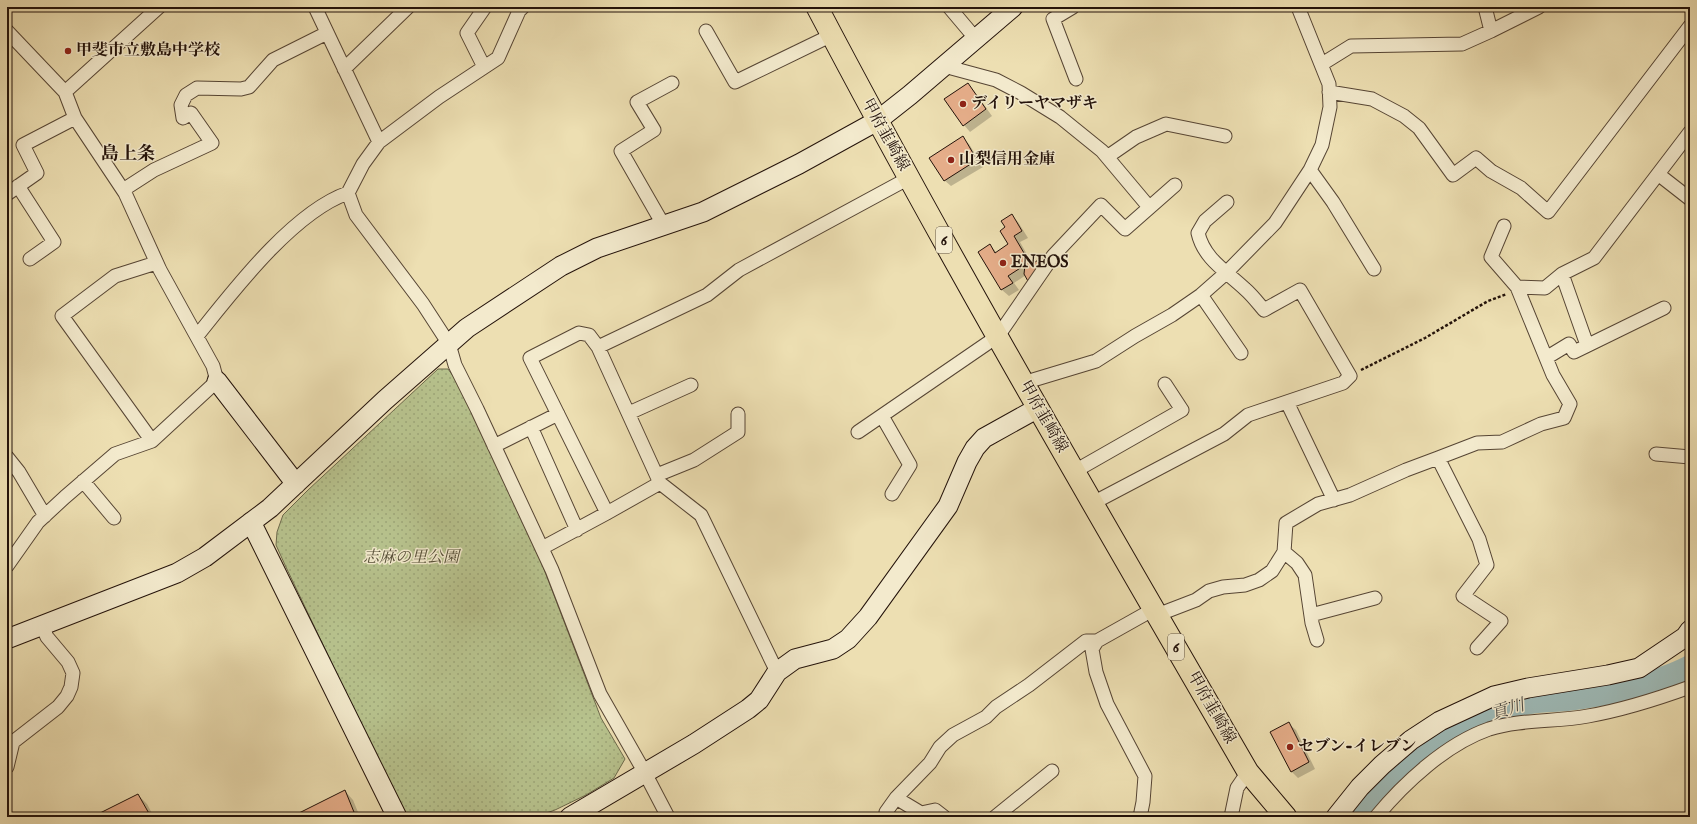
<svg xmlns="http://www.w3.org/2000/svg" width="1697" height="824" viewBox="0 0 1697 824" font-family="'IM FELL English','Noto Serif JP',serif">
<defs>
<pattern id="park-dots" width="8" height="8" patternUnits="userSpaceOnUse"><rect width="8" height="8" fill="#b7c28d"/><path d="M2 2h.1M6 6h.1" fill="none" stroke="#9da678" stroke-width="1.8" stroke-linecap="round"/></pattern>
</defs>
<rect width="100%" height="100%" fill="#eddfb2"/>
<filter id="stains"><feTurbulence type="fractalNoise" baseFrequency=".005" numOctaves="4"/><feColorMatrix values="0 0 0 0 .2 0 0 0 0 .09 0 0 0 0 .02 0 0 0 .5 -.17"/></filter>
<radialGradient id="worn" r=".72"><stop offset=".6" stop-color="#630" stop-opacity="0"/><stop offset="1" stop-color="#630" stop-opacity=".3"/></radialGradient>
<path fill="url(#park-dots)" stroke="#6d6a4c" d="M438 369H448L456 380 484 436 542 564 601 718 625 759 614 778 586 795 555 810 535 817H407L397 800 285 565 276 545 277 532 283 515 308 490Z"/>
<path fill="#0003" d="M968 84 974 91 992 116 970 132 964 125Z
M962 138 969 144 983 167 951 186 944 180Z
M1011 215 1018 222 1028 238 1020 242 1033 265 1038 261 1049 275 1036 288 1026 275 1014 283 1019 290 1009 296 1002 290 979 252 990 245 997 253 1010 244 1006 228Z
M1289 724 1296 730 1315 769 1298 778 1291 771Z
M345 791 353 800 360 817H293Z
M138 795 147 804 154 817H94Z"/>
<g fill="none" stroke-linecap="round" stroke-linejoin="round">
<path stroke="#9ebab7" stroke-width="24" d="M1360 817C1368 804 1377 789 1388 778 1416 750 1448 731 1485 717 1502 710 1519 703 1537 701 1547 700 1557 700 1567 699 1604 695 1658 684 1690 667"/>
</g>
<path fill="#e5ad89" stroke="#23120a" d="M968 83 986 109 963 126 944 99Z
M963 136 977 160 944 181 929 158Z
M1012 214 1022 231 1014 236 1031 265 1038 260 1043 268 1029 283 1024 274 1025 265 1008 276 1013 283 1001 290 978 252 990 244 995 253 1008 244 1000 231 1005 227 1001 221Z
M1289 722 1309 762 1291 772 1270 732Z
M345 790 356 817H291Z
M138 794 151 817H92Z"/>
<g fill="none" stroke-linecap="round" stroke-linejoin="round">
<g stroke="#564534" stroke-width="15">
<path id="street" d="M315 7 379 142
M523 7 519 11 498 58 439 97 379 142 363 164 348 193 356 215 423 304 449 344 455 365 477 409 552 570 600 694 645 773 668 817
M949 7 976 39
M1073 7 1053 19 1076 79
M7 31 65 92 75 118 125 193 160 270 213 366 217 381 152 441 115 454 65 497 38 522 7 566
M706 31 735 82 832 35
M1491 31 1539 7
M1322 64 1351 46 1462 44 1491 31 1485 7
M944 66 996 80 1021 93 1060 117 1102 151 1149 207
M484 67 467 33 485 7
M344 69 408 7
M65 92 159 7
M1329 92 1372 99 1404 116 1419 128 1453 175 1476 158 1491 171 1521 188 1548 212 1690 26
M1107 157 1136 137 1166 124 1225 136
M1310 170 1333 202 1374 269
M1658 174 1690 199
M18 186 54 242 30 259
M123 190 154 170 212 143 191 113 183 118 181 105 186 95 197 88 241 89 249 87 273 60 327 33
M7 194 37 173 23 145 75 118
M664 226 621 151 654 130 637 102 672 83
M1517 287 1545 288 1562 274
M1201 295 1241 353
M197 336C233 291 293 212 348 193
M1587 345 1562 274 1594 258 1690 132
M598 347 707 295 739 270 909 178
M1546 358 1569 344 1574 352 1664 308
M1023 383 1096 361 1135 336 1172 315 1201 295 1226 273 1275 223 1310 170 1322 145 1330 107 1329 84 1298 7
M1287 402 1334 500
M629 413 691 385
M882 416 910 465 892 494
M531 427 577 530
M858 432 998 336 1053 256 1101 205 1125 229 1175 185
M152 441 62 316 115 276 156 263
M494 446 558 414
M1656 454 1690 457
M7 457 19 472 45 516
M1438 458 1479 539 1487 565 1463 596 1501 621 1477 648
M1075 471 1182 410 1165 384
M657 475 694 460 738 432V414
M83 481 114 518
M1093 503 1224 434 1248 415 1343 383 1350 376 1300 290 1264 310C1258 303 1252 295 1245 289 1226 271 1204 259 1198 233L1205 221 1227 202
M607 513 530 358 579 333 589 335 598 347 660 483 701 515 777 672
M542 548 607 513 660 483
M1284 552 1297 563 1305 575 1312 623 1317 640
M1157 615 1196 600 1209 591 1223 587 1245 585 1259 580 1272 571 1284 552 1286 523 1318 504 1350 495 1406 470 1438 458 1477 443 1502 442 1541 424 1564 418 1570 404 1553 375 1517 287 1491 257 1504 226
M1311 615 1375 598
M7 767 13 742 58 707 67 696 71 687 73 673 68 662 47 637 42 626
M896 798 921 813 935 810 944 817
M886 817V812L896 798 930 763 940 747 953 735 986 717 996 707 1029 685 1086 641H1097
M995 817 1052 771
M1140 817 1143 802 1145 776 1107 704 1096 672 1092 649 1097 641 1154 609
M1231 817 1237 788 1248 772
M1376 817C1404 783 1446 744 1489 729 1521 719 1556 722 1588 716 1622 710 1657 699 1690 687"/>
</g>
<g stroke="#23120a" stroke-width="21">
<path id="secondary" d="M217 381 296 484
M251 522 397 817
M7 639 177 573 205 557 270 508 385 400 467 328 561 266 597 248 703 212 799 164 877 121 910 95 1013 7
M570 817 694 744 748 709 759 700 777 672 795 659 833 649 848 639 868 617 948 506 967 462 975 448 984 438 1038 408
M1336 817 1360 787 1382 765 1411 740 1440 721 1494 696 1528 688 1608 675 1639 668 1685 637 1690 630"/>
</g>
<g stroke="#23120a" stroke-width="23">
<path id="primary" d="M817 7C953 266 1101 518 1248 772L1286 817"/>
</g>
<path stroke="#23120a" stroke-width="2.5" stroke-dasharray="3 2" stroke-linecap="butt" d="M1361 370 1425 338 1488 301 1507 294"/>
<use href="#street" stroke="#f3eacd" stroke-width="13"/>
<use href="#secondary" stroke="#f3eacd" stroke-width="19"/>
<use href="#primary" stroke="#eddfb2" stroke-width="21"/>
</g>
<g fill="#8f2418" stroke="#f3eacd" stroke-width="1.5">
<circle cx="68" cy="51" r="4"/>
<circle cx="963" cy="104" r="4"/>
<circle cx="951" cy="160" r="4"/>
<circle cx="1003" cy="263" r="4"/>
<circle cx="1290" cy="747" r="4"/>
</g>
<g text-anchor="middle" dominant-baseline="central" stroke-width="3" stroke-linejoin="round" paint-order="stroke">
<g fill="#f3eacd" stroke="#615344" stroke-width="1">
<rect x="936" y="227" width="16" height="26" rx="3"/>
<rect x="1168" y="634" width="16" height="26" rx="3"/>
</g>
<g font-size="15" font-weight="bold" fill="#23120a">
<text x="944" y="240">6</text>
<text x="1176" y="647">6</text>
</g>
<g font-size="16" font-weight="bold" fill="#23120a" stroke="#f3eacd" text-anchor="start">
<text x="76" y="51">甲斐市立敷島中学校</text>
<text x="971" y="104">デイリーヤマザキ</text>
<text x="959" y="160">山梨信用金庫</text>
<text x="1011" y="263">ENEOS</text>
<text x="1298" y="747">セブン-イレブン</text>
</g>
<g font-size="16" fill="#23120a" stroke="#f3eacd">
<text transform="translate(885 135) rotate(61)">甲府韮崎線</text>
<text transform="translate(1043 417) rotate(60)">甲府韮崎線</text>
<text transform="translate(1211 708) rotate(60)">甲府韮崎線</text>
</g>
<g font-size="16" font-style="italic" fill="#575038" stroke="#f3eacd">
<text x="411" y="558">志麻の里公園</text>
</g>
<g font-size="17" font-style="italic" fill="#4e4d47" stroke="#f3eacd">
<text transform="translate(1508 710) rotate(-17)">貢川</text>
</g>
<g font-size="18" font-weight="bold" fill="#23120a" stroke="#f3eacd">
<text x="128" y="154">島上条</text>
</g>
</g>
<rect width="1697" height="824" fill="none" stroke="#eddfb2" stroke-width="24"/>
<rect x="8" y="8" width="1681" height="808" fill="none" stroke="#23120a" stroke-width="2"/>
<rect x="12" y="12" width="1673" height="800" fill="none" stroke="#23120a"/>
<rect width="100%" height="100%" filter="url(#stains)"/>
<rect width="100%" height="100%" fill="url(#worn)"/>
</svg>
